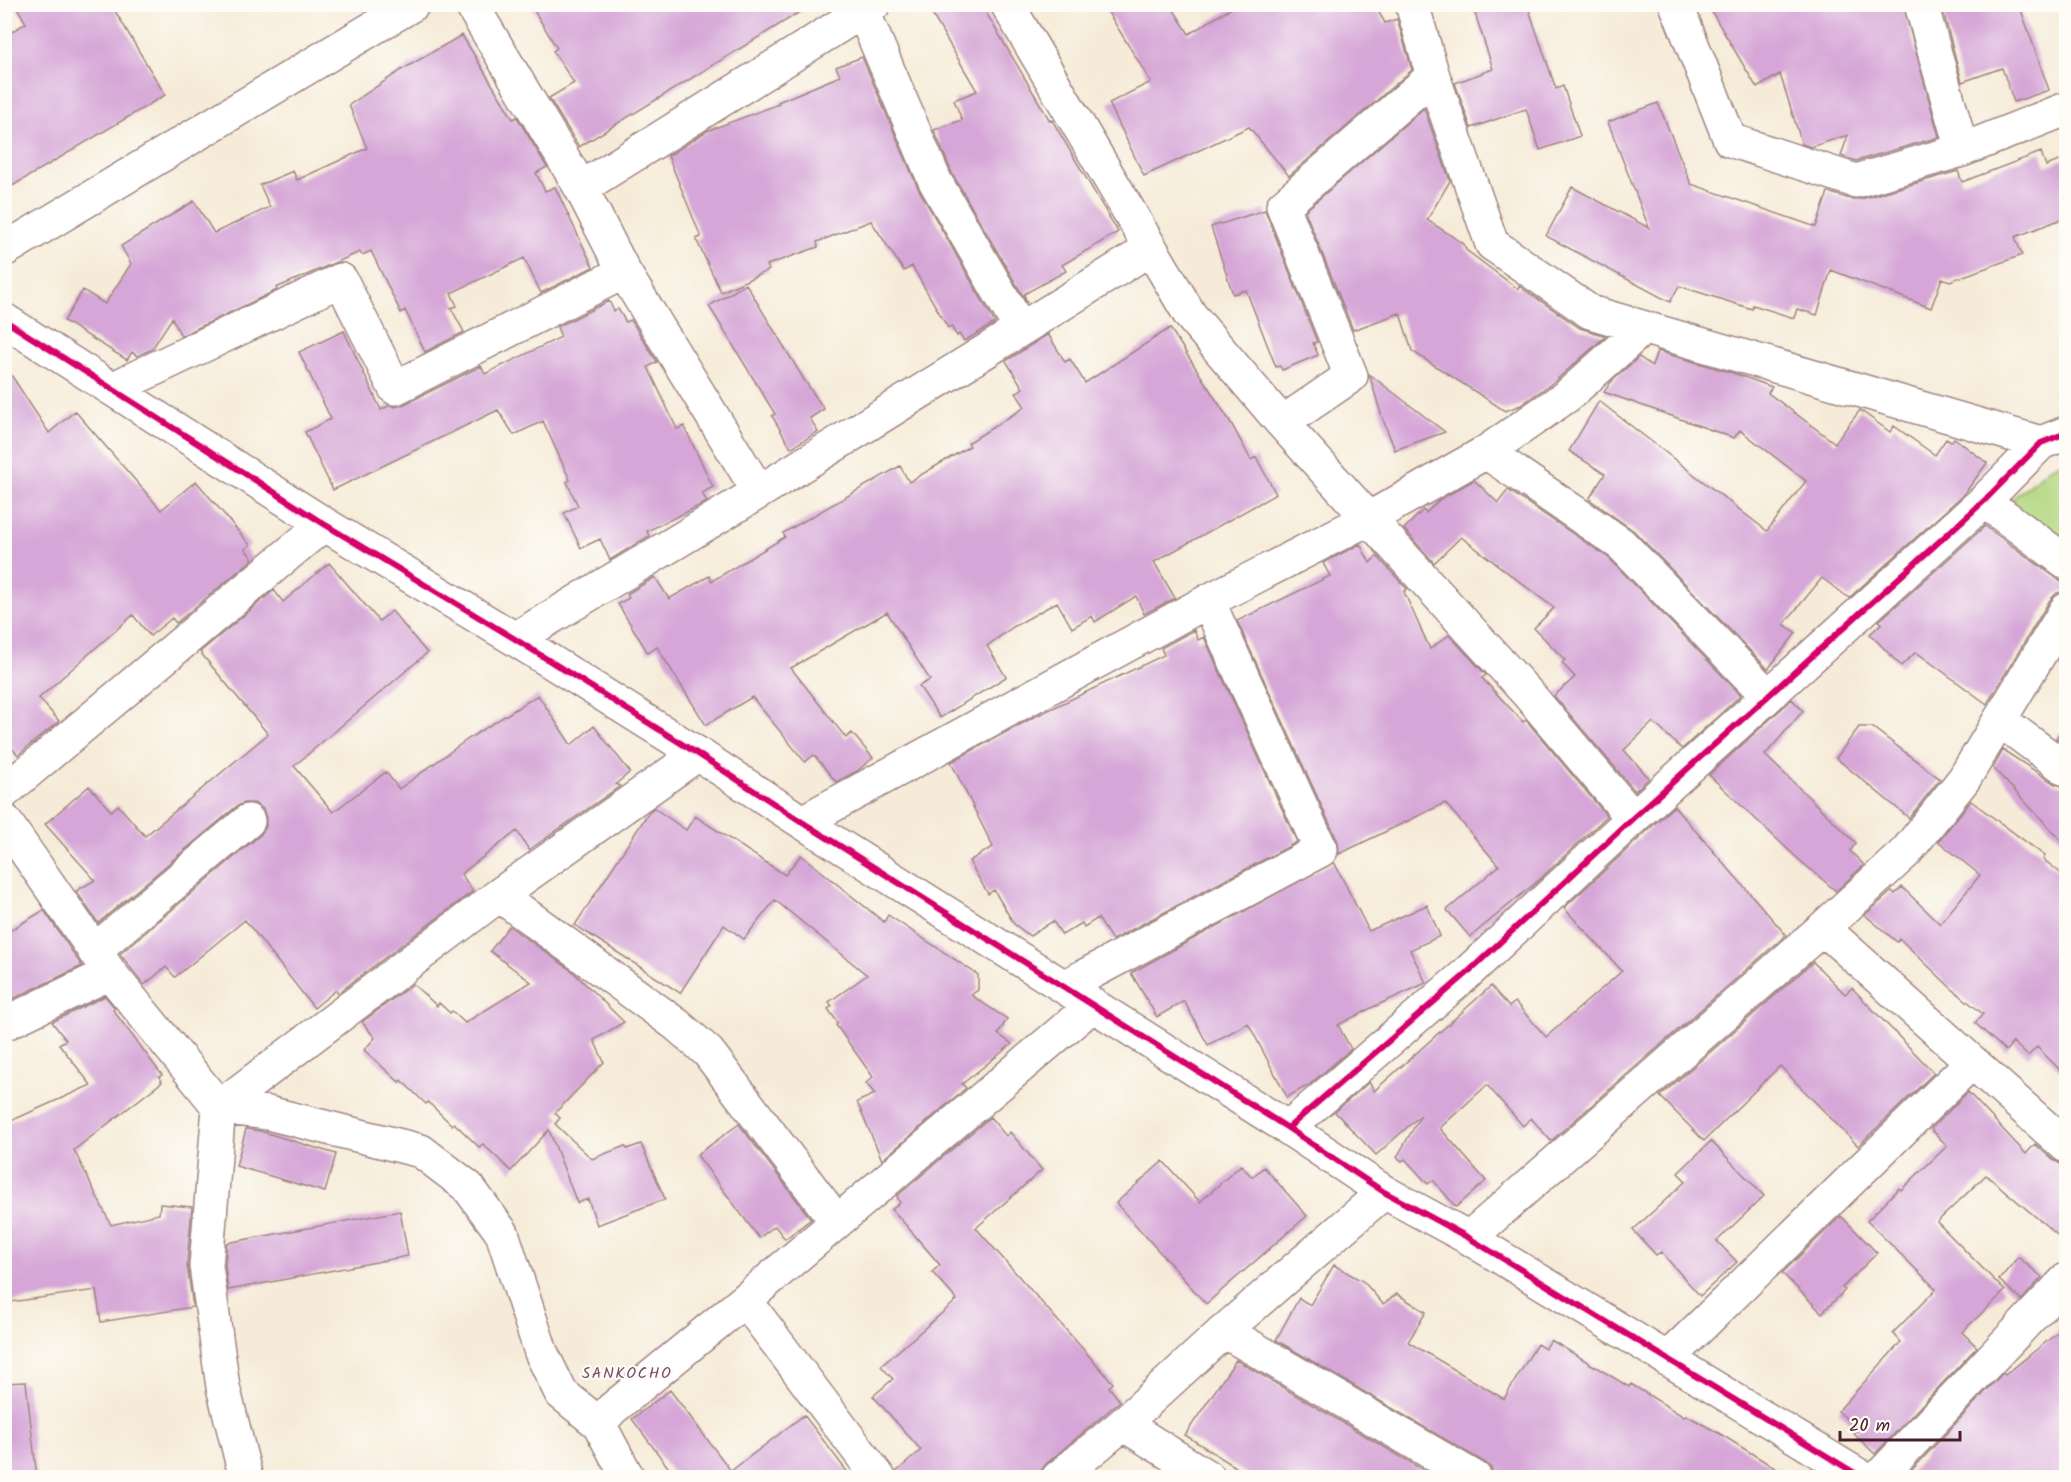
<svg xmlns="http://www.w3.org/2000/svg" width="2071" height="1482" viewBox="0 0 2071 1482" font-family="Kalam,sans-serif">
<rect width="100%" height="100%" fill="#fdfcf7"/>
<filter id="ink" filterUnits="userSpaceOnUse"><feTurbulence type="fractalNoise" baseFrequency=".0167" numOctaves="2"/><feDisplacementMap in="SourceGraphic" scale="12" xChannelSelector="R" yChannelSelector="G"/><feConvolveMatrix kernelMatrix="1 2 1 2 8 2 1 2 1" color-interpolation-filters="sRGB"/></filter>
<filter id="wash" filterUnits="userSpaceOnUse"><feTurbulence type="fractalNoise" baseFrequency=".008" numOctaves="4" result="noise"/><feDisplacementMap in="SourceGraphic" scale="24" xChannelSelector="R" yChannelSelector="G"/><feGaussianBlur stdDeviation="1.35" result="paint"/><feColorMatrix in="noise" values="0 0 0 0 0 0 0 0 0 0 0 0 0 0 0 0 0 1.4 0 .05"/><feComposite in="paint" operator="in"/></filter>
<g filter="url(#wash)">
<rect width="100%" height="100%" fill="#f6ebd8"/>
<path fill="#b3d881" stroke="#7e7c56" stroke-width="1.5" d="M2066 461V551L2013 514V498L2048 469Z"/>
<g id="blocks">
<path fill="#d5a6d7" d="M15 4H111L165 95 4 191V37L26 23Z
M530 4H813L579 147 549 98 574 83 553 51 557 48Z
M926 4H981L1050 121 1052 120 1118 232 1062 265 1066 271 1024 294 1027 303 952 173 934 130 962 120 954 100 977 91Z
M1103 4H1170L1189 34 1238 4H1374L1385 23 1397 19 1412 70 1289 176 1249 127 1144 176 1109 103 1151 82Z
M1472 4H1527L1556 89 1563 86 1580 136 1540 150 1526 109 1471 128 1455 83 1493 69Z
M1707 4H1903L1939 137 1856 161 1841 156 1848 135 1811 147 1802 144 1780 74 1757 88Z
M1941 4H2019L2049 90 2014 102 2002 68 1962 82Z
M462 35 513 119 517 117 547 167 536 173 545 191 555 187 593 267 541 293 524 258 451 293 457 306 451 308 464 332 425 352 405 310 401 313 371 251 362 255 360 252 276 288 277 290 181 336 172 318 152 349 137 356 132 352 127 360 64 321 83 290 105 304 131 264 121 246 194 201 214 233 270 207 260 185 293 171 297 180 367 148 349 105 403 69Z
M862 57 918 188 995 323 964 341 959 334 957 336 951 326 948 328 912 266 904 271 871 221 817 242 818 247 767 265 769 270 721 292 696 239 701 237 668 156 707 131 779 104 778 102 840 76 836 67Z
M1658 103 1691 184 1816 227 1828 192 1850 199H1861L1958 171 1962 182 2041 152 2046 166 2067 158V217L2015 237 2022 255 1950 281 1942 278 1931 308 1831 270 1817 315 1797 309 1794 318 1753 305 1752 309 1679 286 1670 302 1546 236 1572 187 1649 228 1608 122Z
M1424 108 1450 181 1427 220 1464 244 1466 250 1518 289 1519 286 1580 328 1606 336 1555 381 1521 405 1505 411 1412 351 1400 313 1353 330 1305 211Z
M1265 210 1317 342 1313 343 1318 355 1282 370 1280 366 1276 367 1246 290 1233 294 1211 227Z
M746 284 803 378 824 409 810 418 818 432 791 448 772 416 775 414 709 306Z
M609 301 614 311 618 309 626 322 631 320 657 362 648 367 677 429 684 426 713 487 702 493 707 502 647 531 649 536 610 560 600 539 581 548 564 513 578 506 567 482 570 480 543 421 514 435 498 410 333 490 305 432 331 419 299 352 344 331 381 410 390 405 395 407 403 405 481 366 485 374 561 337 557 327Z
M1170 328 1231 423 1251 460 1256 457 1276 494 1154 562 1175 598 1144 614 1136 596 1095 622 1092 616 1072 628 1057 602 1013 627 987 646 1006 677 940 718 919 686 930 680 887 612 791 668 846 738 852 733 873 758 857 771 836 782 814 755 805 762 752 697 706 725 657 647 648 653 618 604 629 598 627 594 655 577 669 599 709 576 712 581 785 537 783 533 900 466 909 482 970 446 968 443 1025 407 1016 393 1023 388 1006 361 1048 334 1065 362 1070 359 1085 383Z
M1657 351 1733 373 1772 387 1768 393 1835 443 1860 410 1890 432 1894 426 1935 455 1946 439 1951 442 1954 438 1987 463 1965 493 1849 598 1822 578 1784 624 1796 633 1768 669 1634 531 1589 499 1605 474 1569 451 1599 401 1767 531 1806 481 1740 430 1734 438 1604 392 1611 382 1639 357 1652 366Z
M4 364 49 433 75 411 161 510 196 481 250 545 245 549 253 559 176 623 172 618 150 636 133 615 39 698 59 721 18 755 4 739Z
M1369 374 1445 432 1395 450 1382 417Z
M1474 480 1498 503 1508 490 1609 558 1741 695 1682 749 1653 722 1624 750 1649 778 1635 791 1554 696 1575 677 1562 663 1565 660 1534 628 1554 608 1461 537 1434 563 1404 529 1423 510 1426 513 1439 500Z
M1985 526 2067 586V591L2057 593 2050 600 1987 704 1916 652 1901 666 1870 634 1882 623 1879 621Z
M1360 544 1370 563 1377 556 1407 589 1404 592 1430 649 1449 635 1486 675 1482 678 1523 722 1526 720 1607 816 1539 880 1470 937 1447 910 1499 866 1445 803 1339 854 1338 842 1237 621 1330 576 1323 563Z
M329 563 379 621 392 611 427 653 294 766 333 812 386 772 399 789 468 739 538 695 571 745 594 726 630 772 616 784 620 786 529 850 517 831 461 874 473 891 338 993 336 990 314 1008 245 920 175 977 166 967 144 985 120 954 260 835 266 827V818L263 809 254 803H244L236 807 98 923 76 891 95 880 45 824 89 786 111 811 118 805 145 836 268 734 200 652 274 590 283 602Z
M1194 630 1198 640 1204 637 1297 842 1112 940 1098 918 1084 927 1082 923 1062 935 1053 921 1030 936 1014 924 994 890 988 894 969 861 993 847 951 762 1034 717 1164 655 1161 648Z
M2067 645V665L2058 659Z
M1792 699 1803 711 1765 755 1856 843 1850 851 1864 865 1836 891 1797 858 1709 775Z
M2067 723V746L2056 738Z
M1859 727H1872L1940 779 1909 818 1836 758Z
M2003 750 2055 784 2067 787V846L1993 768Z
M1971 801 2045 856 2043 859 2067 878V1077L2037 1047 2028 1056 2013 1042 2006 1051 1975 1023 1983 1014 1951 988 1900 939 1897 942 1865 915 1892 891 1895 894 1902 887 1940 924 1980 875 1938 841Z
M1674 806 1786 935 1551 1141 1531 1118 1523 1126 1487 1085 1440 1128 1486 1181 1456 1207 1433 1180 1428 1184 1405 1159 1402 1161 1397 1157 1421 1115 1376 1155 1335 1112 1369 1082 1374 1091 1491 986 1509 1007 1515 1002 1546 1037 1622 971 1564 908Z
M654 808 686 830 695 816 785 875 801 855 884 922 888 915 978 975V990L971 995 1007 1019 998 1034 1012 1044 962 1084 966 1088 882 1160 857 1102 875 1094 866 1083 873 1077 836 1025 838 1023 828 1009 832 1006 829 1002 867 975 775 900 744 939 724 925 680 993 575 925 649 812Z
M1334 862 1369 931 1427 905 1440 936 1410 950 1426 983 1371 1008 1338 1025 1351 1049 1309 1085 1287 1097 1248 1023 1208 1045 1184 1001 1157 1017 1131 973Z
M44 910 82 966 4 1003V934Z
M509 926 572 971 624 1022 594 1040 604 1062 555 1113 560 1118 555 1124 592 1159 625 1146 627 1149 641 1144 665 1199 597 1225 588 1199 577 1203 549 1130 511 1171 483 1144 479 1147 454 1123 452 1125 428 1102 426 1104 401 1080 399 1082 364 1050 375 1038 362 1022 413 984 437 1006 439 1003 450 1013 452 1011 465 1023 531 982 490 951Z
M1813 962 1845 994 1852 988 1934 1073 1858 1146 1780 1066 1704 1141 1660 1096Z
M105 996 115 1008 113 1010 162 1075 159 1077 162 1082 74 1150 111 1225 159 1214 160 1204 192 1207 187 1265 193 1307 101 1322 96 1290 4 1303V1124L91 1085 59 1044 66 1040 52 1022Z
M1968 1092 2026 1154 2035 1144 2053 1160 2067 1167V1243L1986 1175 1937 1222 2005 1291 1962 1332 1977 1347 1875 1454 1854 1434 1858 1429 1838 1411 1901 1342 1893 1333 1936 1289 1867 1221 1899 1188 1901 1190 1947 1146 1931 1129Z
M990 1117 1006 1136 1010 1132 1042 1170 976 1228 1113 1383 1109 1387 1120 1401 1046 1464 1041 1471 1040 1478H897L896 1472 921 1450 873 1396 893 1379 881 1366 957 1300 932 1272 940 1265 892 1209 900 1203 897 1196Z
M739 1124 811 1219 785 1239 775 1226 759 1238 697 1155Z
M246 1129 260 1131 336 1154 325 1192 236 1166Z
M1711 1141 1764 1196 1717 1241 1737 1262 1700 1296 1661 1252 1656 1255 1633 1230 1686 1181 1678 1173Z
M1163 1161 1200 1202 1241 1165 1252 1177 1264 1167 1307 1216 1206 1304 1116 1203Z
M400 1211 408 1256 228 1290 225 1265 227 1243Z
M1841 1216 1877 1253 1842 1288 1845 1290 1822 1313 1782 1273Z
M2018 1257 2042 1277 2022 1300 1999 1280Z
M1334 1265 1364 1282 1383 1304 1397 1294 1426 1312 1408 1342 1504 1399 1537 1344 1545 1349 1551 1340 1629 1387 1631 1384 1684 1417 1686 1415 1722 1435 1791 1478H1494L1491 1468 1484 1462 1276 1340 1299 1298 1310 1305Z
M2067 1325V1478H1918L1910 1472 2003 1373 2005 1375Z
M1236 1360 1437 1478H1253L1185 1435Z
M26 1382 37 1478H4V1383Z
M670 1390 731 1471 804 1415 852 1478H676L632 1419Z"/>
</g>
</g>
<g filter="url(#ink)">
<use href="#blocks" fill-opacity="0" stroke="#a08582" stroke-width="1.5"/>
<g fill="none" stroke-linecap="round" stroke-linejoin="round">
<g stroke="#a08582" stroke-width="36">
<path id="minor" d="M471 4 581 188 624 272 759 492
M1007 4 1190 315 1282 423 1529 695 1633 818
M1412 4 1433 76 1492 244 1590 312 2041 443
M1676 4 1730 140 1856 181 1962 150 2066 109
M1921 4 1962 150
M863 11 935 181 1020 328
M581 188 874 4
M4 250 413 4
M4 320 324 524 515 639 698 754 802 822 1288 1128 1384 1192 1469 1238 1863 1478
M112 389 341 280 395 388 624 272
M1282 423 1351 376 1283 206 1433 76
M1486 452 1621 544 1768 696
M1984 501 2066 562
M515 639 759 492 1150 249
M2001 721 2066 769
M4 792 324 524
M4 820 110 973 219 1107 268 1113 421 1151 468 1187 502 1233 541 1352 561 1393 599 1424 628 1478
M802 822 1208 601 1370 518 1486 452 1567 396 1642 329
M499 895 677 1025 708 1052 837 1222
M1823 928 2066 1146
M94 951 248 821
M1064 987 1321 850 1208 601
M4 1024 110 973
M1288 1128 1465 975 1633 818 1984 501 2041 443 2066 433
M1469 1238 1823 928 1906 852 1964 779 2066 610
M745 1300 879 1478
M1224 1331 1475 1478
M1667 1359 1972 1062
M599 1424 612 1409 745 1300 1093 1005
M1123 1424 1209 1478
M246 1478 223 1387 206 1266 219 1107 499 895 698 754
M1058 1478 1123 1424 1224 1331 1384 1192
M1878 1478 2066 1280"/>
</g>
<use href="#minor" stroke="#fff" stroke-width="33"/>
<g stroke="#fdfcf7" stroke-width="10">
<path id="cycleway" d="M4 320 324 524 515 639 698 754 802 822 1288 1128 1384 1192 1469 1238 1863 1478
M1288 1128 1465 975 1633 818 1984 501 2041 443 2066 433"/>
</g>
<use href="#cycleway" stroke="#d6006c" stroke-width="6"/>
</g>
</g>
<g text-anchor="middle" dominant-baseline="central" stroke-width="4.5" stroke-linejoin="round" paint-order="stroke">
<g font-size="16" letter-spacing="1.5" fill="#7b4e67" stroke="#fdfcf7">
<text x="627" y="1373">SANKOCHO</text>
</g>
</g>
<rect width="2071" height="1482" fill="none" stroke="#fdfcf7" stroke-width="24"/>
<path d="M1840 1431v9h120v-9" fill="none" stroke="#4a1f2b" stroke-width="3"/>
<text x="1849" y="1431" font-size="18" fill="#4a1f2b" stroke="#fdfcf7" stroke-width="4.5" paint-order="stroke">20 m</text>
</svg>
